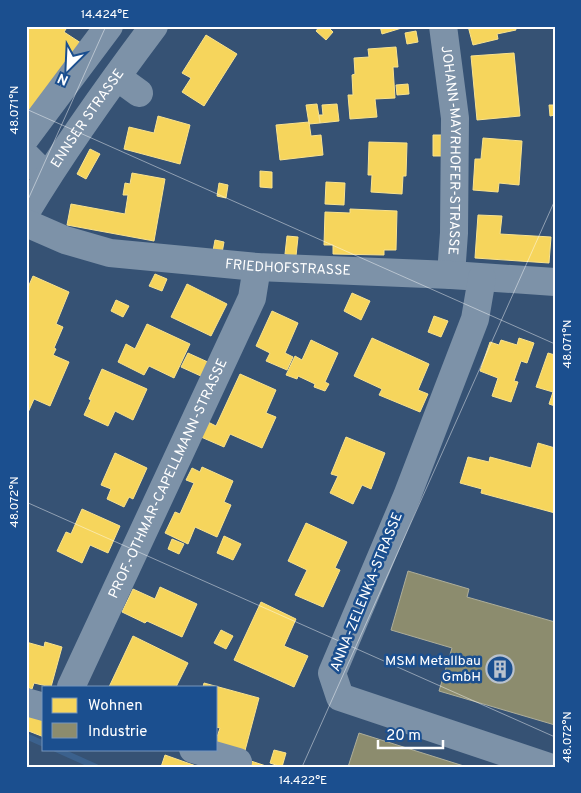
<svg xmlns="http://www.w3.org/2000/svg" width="581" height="793" viewBox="0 0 581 793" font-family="Overpass,sans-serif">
<rect width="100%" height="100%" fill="#365274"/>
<path fill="#f6d55c" stroke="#f9e28d" d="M26 26H68L64 32 84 45 26 125Z
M320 26H327L333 32 326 40 316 31Z
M380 26H405V27L382 34Z
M468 26H515L516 30 497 34 498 39 473 45Z
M416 31 418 42 407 44 405 33Z
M206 35 237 54 204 106 182 92 191 78 182 73Z
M396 47 398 67H393L395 98 375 99 377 117 350 119 348 95H353L352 75 355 74 354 58 369 57 368 49Z
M514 53 520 116 477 120 471 56Z
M408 84 409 94 397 95 396 85Z
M317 104 320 123 309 124 306 105Z
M337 104 339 121 320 123 319 115H323L322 105Z
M549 105H555V115L550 116Z
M158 116 190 125 180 164 124 149 129 127 154 133Z
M309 122 311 136 321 135 323 155 280 160 276 125Z
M433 135H443V156H433Z
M483 138 522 141 519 185 499 183 498 192 473 190 475 159H481Z
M369 142 407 143 406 176H403L402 194 371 192 372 175H368Z
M90 149 100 154 86 179 77 174Z
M260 171 272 172V188L260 187Z
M132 173 165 179 154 241 67 225 71 204 125 214 128 195H123L125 183 130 184Z
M326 182 345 183 344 205 325 204Z
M219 183 228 185 226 198 217 196Z
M350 209 397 211 396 250H384V255L333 254V245H324L325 212 350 213Z
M478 215 502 216 500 234 551 237 549 263 475 258Z
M287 236 298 237 296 256 285 254Z
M215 240 224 242 222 253 213 251Z
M155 274 167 279 162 291 149 286Z
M33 276 69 292 56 324 63 327 54 348 56 349 53 355 69 362 50 406 34 399 26 417V292Z
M187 284 227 304 211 336 171 317Z
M352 293 370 301 361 320 344 311Z
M116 300 129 306 123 317 111 311Z
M272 311 298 323 285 353 293 357 287 370 266 361 270 353 256 346Z
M434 316 448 321 441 337 428 332Z
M147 324 190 344 174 378 149 366 144 375 118 362 126 344 135 349Z
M372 338 429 364 418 390 428 394 420 412 379 395 382 389 354 376Z
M519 338 534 343 527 363 521 361 514 381 518 382 511 402 492 396 498 378 480 371 490 342 499 345 501 340 517 345Z
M311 340 338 353 325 382 329 384 325 391 314 387 315 384 298 376 297 379 286 375 295 356 302 360Z
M188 353 210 363 203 377 181 367Z
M548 353 555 355V406L549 404 553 392 536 387Z
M102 369 147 389 133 420 115 411 108 426 84 415 91 400 89 399Z
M240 374 276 390 266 413 276 417 262 448 230 434 224 447 201 437 208 422 216 426Z
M346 437 385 453 371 489 362 485 353 504 330 493 338 476 331 474Z
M538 443 555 448V513L481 493 482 489 460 483 468 457 489 462 490 457 531 468Z
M115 453 147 468 133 499 129 497 124 507 107 499 111 489 101 485Z
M202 467 233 481 224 502 231 505 217 537 195 527 188 544 165 533 175 512 180 514 194 483 186 480 192 468 200 472Z
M82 509 120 526 108 553 90 545 82 563 57 551 66 532 71 534Z
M306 523 347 542 335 568 340 570 323 607 295 595 307 570 288 561Z
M224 536 241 544 233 560 217 553Z
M172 539 184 544 179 554 168 549Z
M160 587 197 604 182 637 147 621 145 623 122 612 133 589 155 599Z
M261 602 296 619 284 646 308 656 294 687 234 660Z
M221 630 233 636 226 649 214 643Z
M133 636 188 663 176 687H109Z
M26 642 44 647 45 642 62 647 51 687 34 683 32 689 26 687Z
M204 683 259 698 243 758 216 749V740L220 728 216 727V687H203Z
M30 715 44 721V737L26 730V723Z
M274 750 286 753 282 767 270 763Z
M165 755 199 767H161Z
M251 761 269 767H249Z"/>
<path fill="#8c8c6e" stroke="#aeae9a" d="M408 571 469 589 467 597 555 622V725L439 691 452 648 391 630Z
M359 733 467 767H348Z"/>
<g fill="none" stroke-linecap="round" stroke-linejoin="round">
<path stroke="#3b618d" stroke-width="6" d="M26 736 44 744
M56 749 96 767"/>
<g stroke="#7d92a8" stroke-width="28">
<path id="s1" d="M443 26 455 118 454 233 451 275"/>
<path d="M117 77 139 93"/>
<path d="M26 137 109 26"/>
<path d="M26 156 47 177"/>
<path id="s2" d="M26 212C65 147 109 86 154 26"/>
<path id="s3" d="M26 223 65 240 110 253 257 267 451 275 555 282"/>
<path d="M482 278 475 319 407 496 332 673 340 697 549 767"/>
<path id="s4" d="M71 687 252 298 257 267"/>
<path d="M26 702 44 707"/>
<path d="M193 749 238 762"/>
</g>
</g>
<path fill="none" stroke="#fff" stroke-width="1" stroke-opacity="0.45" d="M26 109 555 344M26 204 106 26M26 502 555 737M302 767 555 200"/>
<defs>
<g id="building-ring" transform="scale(1.4375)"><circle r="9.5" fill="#1b4f8f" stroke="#b9c2ce" stroke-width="1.5"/><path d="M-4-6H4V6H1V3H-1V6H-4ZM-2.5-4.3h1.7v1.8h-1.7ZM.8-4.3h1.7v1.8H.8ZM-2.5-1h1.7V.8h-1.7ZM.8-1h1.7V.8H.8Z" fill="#b9c2ce"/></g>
</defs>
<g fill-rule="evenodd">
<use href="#building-ring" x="500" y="669"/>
</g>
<g text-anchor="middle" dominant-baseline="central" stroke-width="5" stroke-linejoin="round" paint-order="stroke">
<g font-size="14" fill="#fff" stroke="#1b4f8f">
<text stroke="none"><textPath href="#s2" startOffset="112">ENNSER STRASSE</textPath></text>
<text stroke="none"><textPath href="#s1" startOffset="125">JOHANN-MAYRHOFER-STRASSE</textPath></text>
<text stroke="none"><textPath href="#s3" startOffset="268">FRIEDHOFSTRASSE</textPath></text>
<text stroke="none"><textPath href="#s4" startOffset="230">PROF.-OTHMAR-CAPELLMANN-STRASSE</textPath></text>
<text transform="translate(367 592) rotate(-68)">ANNA-ZELENKA-STRASSE</text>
</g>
<g font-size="14" fill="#fff" stroke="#1b4f8f" text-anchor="end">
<text x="481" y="661">MSM Metallbau<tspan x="481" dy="16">GmbH</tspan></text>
</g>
</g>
<rect width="581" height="793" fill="none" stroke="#1b4f8f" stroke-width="55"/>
<rect x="42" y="686" width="175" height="65" fill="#1b4f8f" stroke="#7695bc"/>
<rect x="52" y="698" width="25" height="15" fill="#f6d55c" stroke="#7695bc"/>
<text x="88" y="710" font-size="15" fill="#ffffff">Wohnen</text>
<rect x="52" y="723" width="25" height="15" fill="#8c8c6e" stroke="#7695bc"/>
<text x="88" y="736" font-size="15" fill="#ffffff">Industrie</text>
<g transform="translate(68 68) rotate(204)" stroke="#1b4f8f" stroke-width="4" paint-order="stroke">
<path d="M0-4L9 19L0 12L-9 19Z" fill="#ffffff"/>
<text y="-8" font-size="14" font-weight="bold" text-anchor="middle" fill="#ffffff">N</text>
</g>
<path d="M378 740v8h65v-8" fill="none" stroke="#ffffff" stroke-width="2.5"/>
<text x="386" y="740" font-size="15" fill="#ffffff" stroke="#1b4f8f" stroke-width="4" paint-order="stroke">20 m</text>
<rect x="28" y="28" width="526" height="738" fill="none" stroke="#fff" stroke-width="2"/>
<g font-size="12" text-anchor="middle" fill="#fff">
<text x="105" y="18">14.424°E</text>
<text transform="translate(14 110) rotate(-90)" y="4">48.071°N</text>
<text transform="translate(567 344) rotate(-90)" y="4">48.071°N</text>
<text transform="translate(14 502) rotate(-90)" y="4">48.072°N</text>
<text transform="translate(567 737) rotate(-90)" y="4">48.072°N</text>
<text x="303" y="784">14.422°E</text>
</g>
</svg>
